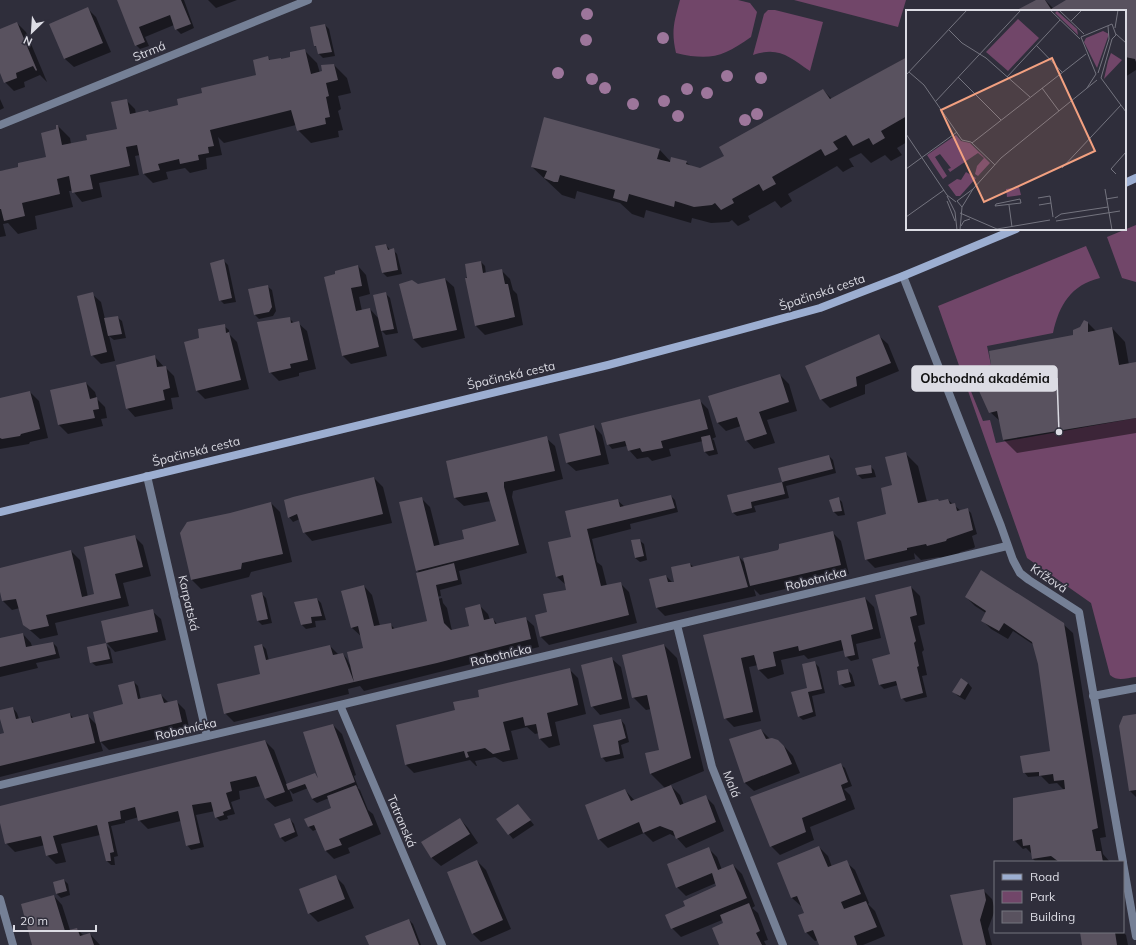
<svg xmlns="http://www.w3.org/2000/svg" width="1136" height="945" viewBox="0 0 1136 945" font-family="Mulish,sans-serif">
<rect width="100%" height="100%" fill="#2f2e3b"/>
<path fill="#714669" d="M680 0H738L750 3 757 12 751 37C723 57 710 61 676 53 671 31 674 22 680 0Z
M794 0H906L898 27Z
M768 10H775L823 22 810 71C789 57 779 46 753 55L764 14Z
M1136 225V282L1122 278 1107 237Z
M1086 246 1100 278C1071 285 1059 305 1053 333L987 346 991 365 970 371 964 374 983 421 990 420 996 443 1136 418V677C1126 678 1118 682 1110 675L1091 603 1027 558 938 306Z"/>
<path fill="#0007" d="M118 0H184L194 28 181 34 176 29 174 25 145 37 149 46 140 49 136 45Z
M208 0H237L216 8Z
M1038 0H1045L1054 9 1068 0H1136V70L1125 77V11H1018Z
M87 8 96 17 111 52 74 67 65 59 51 25Z
M17 23 26 32 47 82 40 75 24 82 25 87 14 91 5 82 0 71V30Z
M325 25 329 29 335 56 323 58 319 54 318 48 315 46Z
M304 50 317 63 320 73 334 65 347 78 351 93 338 96 341 109 338 111 343 130 338 131 339 137 311 143 298 130 296 125 224 143 218 137 222 155 206 158 207 169 190 173 185 168 166 172 168 179 153 183 144 174 140 155 135 156 139 175 99 183 102 197 82 202 73 191H69L73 207 35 216 37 229 18 234 8 223 3 224 6 236 0 237V171L20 168 47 158 58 130 57 125 70 138 71 144 88 140 118 129 126 100 135 109 136 114 149 113 180 106 202 95 257 75 267 57 271 61 291 58Z
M907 57V142L897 148 902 155 891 161 885 155 871 163 861 153 849 159 854 167H852L843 172 837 166 788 194 792 201 781 208 775 201 748 216 750 220 738 226 732 220 729 222 711 223 692 218 691 223 646 210 644 218 632 214 620 203 577 191 575 199 562 195 532 167 659 149 671 162H686L691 166 700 169 725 157 823 90 832 99Z
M0 99 4 108 0 110Z
M386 245 390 250H393L397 254 402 274 387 277 383 273Z
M224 261 228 265 236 302 224 304 220 300Z
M481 262 485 266 486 274 501 270 510 279 513 290 517 294 523 325 485 335 476 326 466 278Z
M358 266 366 275 370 294 359 297 362 311 370 309 379 319 386 294 390 298 398 333 386 335 381 330 387 356 351 364 342 355 325 278Z
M445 279 454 287 465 338 422 348 413 339 400 284 418 285Z
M267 286 272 290 276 311 273 316 259 319 255 315Z
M92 294 101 302 105 319 117 317 122 321 126 338 114 340 109 336 115 361 101 364 92 355Z
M289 318 294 323H298L307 331 316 369 299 373V376L279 381 270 372Z
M1088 323 1096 331 1112 328 1125 342 1129 365 1136 363V433L1017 453 1004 440 1001 422 990 412 993 366 1074 336Z
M224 326 229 330V334L237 342 249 389 205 399 197 391 202 339Z
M879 336 888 344 899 371 865 385V394L830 408 821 399Z
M155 357 164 367H165L174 376 179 397 171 398 173 409 135 417 127 408Z
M780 375 789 384 797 411 767 420 775 443 754 449 746 440 741 426 726 431 717 422Z
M86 383 95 392 97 399 105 407 107 418 101 419 103 426 68 434 59 425 51 391Z
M30 392 39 401 48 438 30 442 29 444 0 449V399Z
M699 400 708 409 716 437 712 439 714 440 718 454 709 456 705 452 703 441 669 449 671 456 652 461 648 457 637 459 629 450 627 446 612 449 608 444Z
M594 426 602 435 609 464 576 471 567 463Z
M546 438 555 446 563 479 513 491 512 497 527 553 459 571 462 584 440 590 441 596 425 600V602L442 598 443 603 447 608 452 631 470 626 479 605 488 614 490 620 493 619 497 624 525 618 534 626 539 647 364 691 360 686 348 689 349 694 234 722 225 713 262 675V645L266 649 269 661 330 646 339 655 343 654 347 659 350 665H351L365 649 362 637 352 628 364 586 372 595 380 626 390 624 395 629 428 621 419 573 417 570 421 498 430 507 440 546 465 540 497 521 491 501 464 506 455 498Z
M905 453 918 466 927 502H939L948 500 961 511 967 509 971 513 977 534 972 536 975 547 974 548 960 552 959 554 941 558 939 557 921 560 914 553 915 559 875 568 866 559 888 515 893 486Z
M829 456 833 460 836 473 786 486 789 498 754 506 756 512 737 516 732 512 728 496 784 482 779 468Z
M870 466 874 470 876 477 862 479 858 475Z
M374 478 383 487 392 523 312 541 304 532 300 519 293 522 289 517Z
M671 496 675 500 678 512 630 524 631 529 592 539 597 562 602 566 607 586 620 583 629 592 637 623 549 645 540 636 548 613 568 591 566 585 557 577 571 538 617 500 625 507Z
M838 498 842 502 845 515 838 516 834 512Z
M271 503 280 512 292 562 251 572 249 577 201 589 192 580 181 533 230 514Z
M833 533 841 541 849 574 760 595 754 589 756 596 665 616 657 608 666 576 673 583H675L690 564 694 567 739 557 745 563Z
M134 536 143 545 151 576 123 583 129 606 55 623 58 635 40 639 24 625 20 608 12 610 3 601 0 588V569L71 551 80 560 88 597 95 595Z
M639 540 644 544 647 560 640 562 635 558Z
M911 587 920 596 925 624 918 626 924 650 922 652 927 675 922 676 927 697 906 702 902 698 898 685 884 689 880 685 891 654Z
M261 593 266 598 272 623 262 625 258 621 252 595Z
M966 597 1063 624 1073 633 1106 837 1100 838 1103 854 1110 862H1036L1033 859V855L1026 848 1023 849 1014 840 1064 790 1057 783 1049 784 1041 776 1028 777 1024 772 1051 752 1039 664 1034 645 1013 631 1008 639 991 629 983 621 986 613 975 606Z
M865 598 874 607 881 638 856 644 859 659 851 661 846 656 845 650 808 659 804 655 781 660 784 674 768 679 759 670 758 665 749 667 761 721 734 727 725 718 704 636Z
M317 599 321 603 326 620 315 621 316 627 306 629 301 624Z
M152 611 161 619 166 640 115 652 107 643Z
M23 634 31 643 32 647 53 643 57 647 60 658 36 663 38 668 0 677V639Z
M105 644 110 649 113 663 96 666 91 662Z
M664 645 677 658 704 771 670 785 680 795 684 805 705 796 714 805 724 831 686 848 676 837 670 834 653 842 644 833 608 848 599 839 625 790 635 801 665 788 651 774 646 754 661 750 651 709 646 710 633 697Z
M612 659 621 667 630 708 600 715 592 706Z
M814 662 819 667 825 693 812 696 816 716 803 720 798 716 809 689Z
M569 669 578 678 586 714 555 722 560 745 549 748 540 739 539 733 535 734 527 727 511 731 518 759 503 762 495 757 475 761 477 766H476L470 760 414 773 406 765 456 711 480 697Z
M848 670 852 675 855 686 845 688 840 684Z
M134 682 138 686 141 700 161 695 169 703 177 702 185 710 190 731 109 750 100 741 103 751 0 777V735L6 734 0 711 13 708 17 713 19 719 30 717 35 724 70 714 74 719 87 715 97 725 125 704Z
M968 683 972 688 965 700 958 696 954 692Z
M1136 715V797L1130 791Z
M621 720 625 725 629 742 621 745 624 758 606 762 602 757Z
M333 725 342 734 356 775 354 776 358 787H357L360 790 368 810 373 814 381 834 348 848 350 853 334 859 326 851 317 829 313 831 308 826 332 809 329 798 317 803 312 799 308 788 293 794 289 789 293 801 275 807 266 799 261 786 239 791 240 799 231 802 235 814 227 816 228 819 220 821 216 817 215 811 196 815 204 847 191 850 187 845 181 821 148 829 139 820V817L125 821V823L111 826 118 856 114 857 115 865H111L107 861 100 835 61 844 66 862 56 864 47 855 45 845 15 852 6 843 0 819V807L265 741 274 750 287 785 315 774 319 779Z
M761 730 770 739 784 746 793 756 800 773 754 791 745 783 731 740Z
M840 764 845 768 852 786 844 789 850 795 855 809 810 827 814 840 780 855 771 846Z
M522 810 534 825 513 839 498 820Z
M290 819 294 824 298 836 285 842 281 838Z
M460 819 468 828 478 843 441 866 432 858 423 843Z
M819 847 828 856 832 867 846 862 855 870 869 903 868 904 875 911 885 936 863 945H820L818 940 815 941 806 932 805 913 802 906H801L792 898Z
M708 848 717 857 722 870 733 865 742 874 755 906 752 908 758 913 768 940 764 941 766 945H720L724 924 722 920 681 937 672 928 686 907 717 886 716 883 686 896 677 887Z
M477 861 486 870 511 929 481 942 472 933Z
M335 876 344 885 354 908 318 922 309 913Z
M64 880 68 884 70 895 61 898 56 893Z
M983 890 992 899 995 910 988 929 992 945H964Z
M54 896 62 905 70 930 77 929 84 936 90 934 100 945H33Z
M409 920 413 924 421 945H370Z
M1081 932H1123L1126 935 1128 945H1083Z"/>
<path fill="#59525f" d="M117 0H181L191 24 175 30 170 15 139 27 145 42 135 46Z
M1036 0H1045L1051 9 1066 0H1136V62L1135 59 1125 57V11H1015Z
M88 7 103 43 64 59 49 24Z
M17 22 37 70 36 71 33 66 16 73 17 78 4 83 0 73V29Z
M325 24 332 52 318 54 316 46H314L310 27Z
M305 49 311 74 322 71 321 65 334 64 338 80 326 83 329 96 326 97 330 117 325 118 326 124 297 131 291 110 210 130 214 146 208 147 209 153 198 155 199 160 180 164 179 159 158 164 160 170 143 174 137 145 126 147 130 166 90 175 93 189 72 193 69 176 57 179 60 194 22 203 25 216 4 221 1 209H0V171L18 167V163L46 157 41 133 56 129V125H58L62 145 87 140 86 135 117 129 111 102 127 99 130 114 148 110 149 112 178 105 177 99 202 93 201 88 256 75 253 60 268 56 269 60 281 58V59L290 57V52Z
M907 57V116L881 131 885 138 873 145 869 138 853 146 846 135 833 142 838 149 835 151 825 156 821 149 772 177 776 184 774 185 763 191 759 184 732 199 734 203 721 210 715 203 712 205 694 207 675 201 674 207 629 194 627 202 613 198 615 190 560 175 558 182H554L544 178 547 171 531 167 544 117 660 149 657 159 670 162 671 157 687 161 686 164 700 168 724 156 719 147 823 89 830 99Z
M386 244 388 250 394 248 398 270 382 273 375 246Z
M224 259 232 298 219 301 210 263Z
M481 261 483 273 502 269 505 284H508L515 317 475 326 465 278H467L465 264Z
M358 265 362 286 351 288 356 311 370 308 379 347 342 356 324 277 335 274V271Z
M445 278 457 330 413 339 399 284 412 280 418 284Z
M268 285 272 307 269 312 254 315 248 289Z
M93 292 107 352 91 356 77 296Z
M386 292 394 329 381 331 373 295Z
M118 316 122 334 108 336 104 318Z
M290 317 291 323 299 321 308 360 290 364 291 368 269 373 257 322Z
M1084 320 1088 322V332L1112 327 1119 365 1136 362V418L1003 440 997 411 989 413 970 371 991 365 989 351 1073 335V330L1080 327Z
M225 324 226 333 229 332 241 380 196 391 184 342 199 338 198 329Z
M879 334 891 363 856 377 857 386 820 400 805 366Z
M155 355 157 367 166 366 170 388 163 390 165 400 126 409 116 365Z
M780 374 789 402 759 412 767 434 745 441 737 417 717 423 708 396Z
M86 382 90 399 97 397 99 409 93 410 95 418 58 425 50 390Z
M30 391 40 429 21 434 20 436 2 439 0 438V398Z
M700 399 708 429 661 441 663 448 642 452 640 448 628 451 625 441 607 445 601 423Z
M594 425 601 455 566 463 559 434Z
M710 435 714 450 704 452 701 437Z
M547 436 555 471 504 482V487L519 545 416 571 399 502 422 497 434 546 464 539 462 530 496 521 487 492 454 498 446 461Z
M906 452 918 503 938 499 939 501 948 499 950 504 955 503 957 511 968 508 973 530 947 539 946 541 927 546 926 544 907 548V550L865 560 857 522 886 514 881 488 892 485 885 457Z
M829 455 833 469 782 482 778 468Z
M871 465 872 473 857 475 855 468Z
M374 477 383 514 303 533 297 514 288 518 284 500 293 497Z
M782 482 785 494 751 502 752 508 732 513 727 495Z
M671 495 675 508 587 529 601 586 621 582 629 615 540 637 535 615 547 612 543 594 566 590 563 575 556 577 548 542 571 537 565 511 618 499 620 507Z
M839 497 842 511 833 512 829 500Z
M271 502 283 554 242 563 241 569 191 580 180 533 187 522 230 513Z
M833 531 841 565 750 586 743 558 778 550 779 548V544Z
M135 535 143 567 115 574 121 598 46 615 49 626 30 630 23 625 16 599 2 601 0 592V568L71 550 82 597 94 594 84 547Z
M640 539 644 556 635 558 631 540Z
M739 556 748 587 656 608 649 579 666 575 668 582H674L671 567 690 563 691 567Z
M454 563 458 580 436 585 444 623 451 630 469 626 465 608 480 604 484 620 493 618 495 624 526 617 531 639 437 663 354 682 341 685 224 714 217 684 260 674 254 646 262 644 266 660 330 645 333 655 343 653 354 682 347 652 363 648 358 626 351 628 341 591 364 585 374 626 391 623 392 629 427 621 416 573Z
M981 570 1064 623 1098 828 1092 830 1096 851H1101L1103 862H1059L1051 856 1032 859 1030 845 1023 846 1022 839 1013 841V798L1065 789 1064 780 1054 781 1053 774 1039 776V772L1023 773 1020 756 1050 751 1038 664 1032 642 1004 623 999 631 981 621 986 611 965 597Z
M911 586 917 615 910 617 916 641 914 643 919 666 917 667 923 693 901 699 896 681 879 685 872 659 890 654 875 595Z
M262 592 268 619 257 621 251 595Z
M865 597 873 629 851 635 855 655 845 657 841 640 799 651 798 646 773 652 776 666 758 670 754 655 741 658 753 712 724 719 703 635Z
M317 598 322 616 311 617 312 623 301 625 294 602Z
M153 609 158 632 106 643 101 621Z
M23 633 26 647 53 642 56 654 0 667V638Z
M106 643 110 659 90 663 87 647Z
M664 644 691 758 650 774 645 753 659 750 647 695 632 698 622 655Z
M612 657 622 699 591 707 581 665Z
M815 661 822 689 808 692 813 712 798 717 791 692 807 688 802 664Z
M570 668 578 705 547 713 552 736 539 739 536 724 525 726 523 717 503 722 510 750 493 754 485 748 467 752 469 757 466 758 464 751 405 765 396 725 455 710 453 702 479 697 478 690Z
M848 669 851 682 839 685 837 671Z
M961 678 968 683 960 696 952 692Z
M134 681 138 699 161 694 164 703 177 700 182 722 100 742 93 712 123 704 118 685Z
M13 707 16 719 30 716 32 723 70 713 71 718 88 714 95 743 0 766V734L4 733 0 719V710Z
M1136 714V790L1129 791 1119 726 1123 716Z
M621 719 626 738 618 741 620 754 601 758 593 725Z
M333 724 355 782 312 799 305 784 288 790 286 784 315 773 318 778 303 732Z
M761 729 766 739 772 738 778 740 784 746 792 764 744 783 729 739Z
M265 740 285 792 265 799 256 776 230 782 232 791 226 793 231 809 223 812 224 815 215 818 211 802 192 805 200 843 186 846 178 811 138 821 135 807 120 811 121 819 108 822 114 852 110 853 111 861H106L97 825 53 836 58 853 46 856 41 836 5 844 0 823V806Z
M841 763 848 782 841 785 846 800 802 818 806 832 770 847 750 797Z
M356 785 373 825 339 839 342 845 325 851 314 825 308 827 304 819 331 808 327 796Z
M671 785 680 805 706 795 716 822 676 839 673 831 660 826 643 833 639 822 598 840 585 805 625 789 631 801Z
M518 804 531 820 508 835 496 819Z
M290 818 295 832 280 838 274 824Z
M460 818 470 834 431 858 421 842Z
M819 846 828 867 847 860 861 894 841 902 844 909 866 901 877 927 854 936 857 945H819L813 930 805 933 798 915 804 913 797 896 791 898 777 863Z
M709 847 718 870 733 864 747 898 671 929 665 915 685 906 683 901 716 886 712 873 676 888 667 864Z
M477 860 503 920 472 934 447 872Z
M336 875 345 899 308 914 299 889Z
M64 879 67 891 56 894 53 882Z
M984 889 986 900 980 920 986 945H963L950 895Z
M54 895 65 931 77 928 80 936 90 933 94 945H32L21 904Z
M749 903 760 931 756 933 762 945H719L712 928 723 923 720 915Z
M409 919 419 945H369L365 936Z
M1080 932H1115L1117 945H1082Z"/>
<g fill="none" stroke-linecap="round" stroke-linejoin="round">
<path stroke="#758096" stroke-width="8" d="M0 125 308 0
M903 276 1001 526 1013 560 1020 573 1029 580 1079 612 1123 862
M147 476 207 736
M677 625 712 767 783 945
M1093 696 1136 688
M340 705 442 945
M0 785 340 705 1007 546
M1123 863 1136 936
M0 899 13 945"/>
<path stroke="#9caed1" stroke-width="8" d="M1125 183 1136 178
M0 512 608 365 725 334 820 308 903 276 1016 229"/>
</g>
<g fill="#9d769b">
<circle cx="587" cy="14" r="6"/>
<circle cx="663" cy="38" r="6"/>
<circle cx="586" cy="40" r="6"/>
<circle cx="558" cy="73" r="6"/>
<circle cx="727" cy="76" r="6"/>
<circle cx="761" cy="78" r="6"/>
<circle cx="592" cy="79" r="6"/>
<circle cx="605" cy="88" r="6"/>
<circle cx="687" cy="89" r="6"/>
<circle cx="707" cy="93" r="6"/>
<circle cx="664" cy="101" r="6"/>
<circle cx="633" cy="104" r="6"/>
<circle cx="757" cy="114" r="6"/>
<circle cx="678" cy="116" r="6"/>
<circle cx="745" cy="120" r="6"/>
</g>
<g text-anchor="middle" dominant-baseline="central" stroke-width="3.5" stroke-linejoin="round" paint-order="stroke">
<g font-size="12" fill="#dcdce4" stroke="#2f2e3b">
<text transform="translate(149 51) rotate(-22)">Strmá</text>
<text transform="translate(822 292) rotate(-19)">Špačinská cesta</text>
<text transform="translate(511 375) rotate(-13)">Špačinská cesta</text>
<text transform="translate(196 451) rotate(-14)">Špačinská cesta</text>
<text transform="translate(1049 578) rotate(34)">Krížová</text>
<text transform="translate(816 579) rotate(-14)">Robotnícka</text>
<text transform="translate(189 603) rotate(77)">Karpatská</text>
<text transform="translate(501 655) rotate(-13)">Robotnícka</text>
<text transform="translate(186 729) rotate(-13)">Robotnícka</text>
<text transform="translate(732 784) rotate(69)">Malá</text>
<text transform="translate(402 821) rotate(67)">Tatranská</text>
</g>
</g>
<g transform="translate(906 10)">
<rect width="220" height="220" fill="#2f2e3b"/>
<path d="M151 1 171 19 172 25 149 3ZM112 9 133 28 102 61 80 42ZM197 21 203 24 191 58 178 32 180 28ZM205 43 216 50 198 69 202 51ZM50 125 55 131 64 133 84 153 72 166 69 164 71 156 78 148 72 143 44 162 42 159 45 158 34 144 29 147 41 166 37 169 21 145ZM60 162 70 168 54 186H50L42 175 51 169 55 170ZM113 177 115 185 101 187 100 179Z" fill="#714669"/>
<path fill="none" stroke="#74747f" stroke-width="1" d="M144 0 174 29M153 0 178 24M165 11 176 0M209 18 212 0M43 20 56 33 80 48 124 87M210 24 220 33M130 35 156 62M3 62 18 75 56 130 65 132 89 155M192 63 203 29 202 16M190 64 175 27 206 14 210 25 206 29 195 68 220 102M0 65 61 0M52 67 95 110M101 67 154 10M136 78 153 101M181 78 190 64M29 92 115 0M0 124 41 185 50 192M66 133 180 44M156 158 215 95M0 159 51 122M210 164 205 159 220 142M199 179 206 220M41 186 49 202 51 220M132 188 144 186 147 207M114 189 115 193 89 196 90 194ZM200 189 212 187M41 191 49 211M51 191 56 197 54 220M51 191 67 179M103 195 106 217M133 195 145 193M56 197 67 179 95 148 191 70M54 203 91 219 144 210M0 207 38 180M149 208 155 204 202 197M150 211 214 201M55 216 58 211 64 209"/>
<path fill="#f2a080" fill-opacity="0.15" stroke="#f2a080" stroke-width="2" d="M146 48 189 141 78 192 35 100Z"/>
<rect width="220" height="220" fill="none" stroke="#dcdce4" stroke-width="2"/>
</g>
<path fill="none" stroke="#dcdce4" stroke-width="1.5" d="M1059 432L1057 378"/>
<circle fill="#dcdce4" stroke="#2f2e3b" stroke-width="1.5" cx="1059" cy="432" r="4"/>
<rect fill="#dcdce4" stroke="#dcdce4" stroke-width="1.5" x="912" y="366" width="145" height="25" rx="4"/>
<g font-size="13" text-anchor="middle" font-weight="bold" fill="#111">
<text x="985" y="383">Obchodná akadémia</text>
</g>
<rect x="994" y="861" width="130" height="72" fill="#2f2e3b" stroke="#74747f"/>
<rect x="1002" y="874" width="20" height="6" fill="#9caed1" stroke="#74747f"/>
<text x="1030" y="881" font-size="12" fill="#dcdce4">Road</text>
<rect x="1002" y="891" width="20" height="12" fill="#714669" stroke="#74747f"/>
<text x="1030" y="901" font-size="12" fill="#dcdce4">Park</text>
<rect x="1002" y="911" width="20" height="12" fill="#59525f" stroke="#74747f"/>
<text x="1030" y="921" font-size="12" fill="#dcdce4">Building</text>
<g transform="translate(32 32) rotate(205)" stroke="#2f2e3b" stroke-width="3" paint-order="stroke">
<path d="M0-3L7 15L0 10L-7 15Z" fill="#dcdce4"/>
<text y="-6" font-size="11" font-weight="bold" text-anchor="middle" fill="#dcdce4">N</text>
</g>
<path d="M14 925v6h82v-6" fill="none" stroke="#dcdce4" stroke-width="2"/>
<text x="20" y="925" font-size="12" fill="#dcdce4" stroke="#2f2e3b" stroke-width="3" paint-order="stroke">20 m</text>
</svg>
